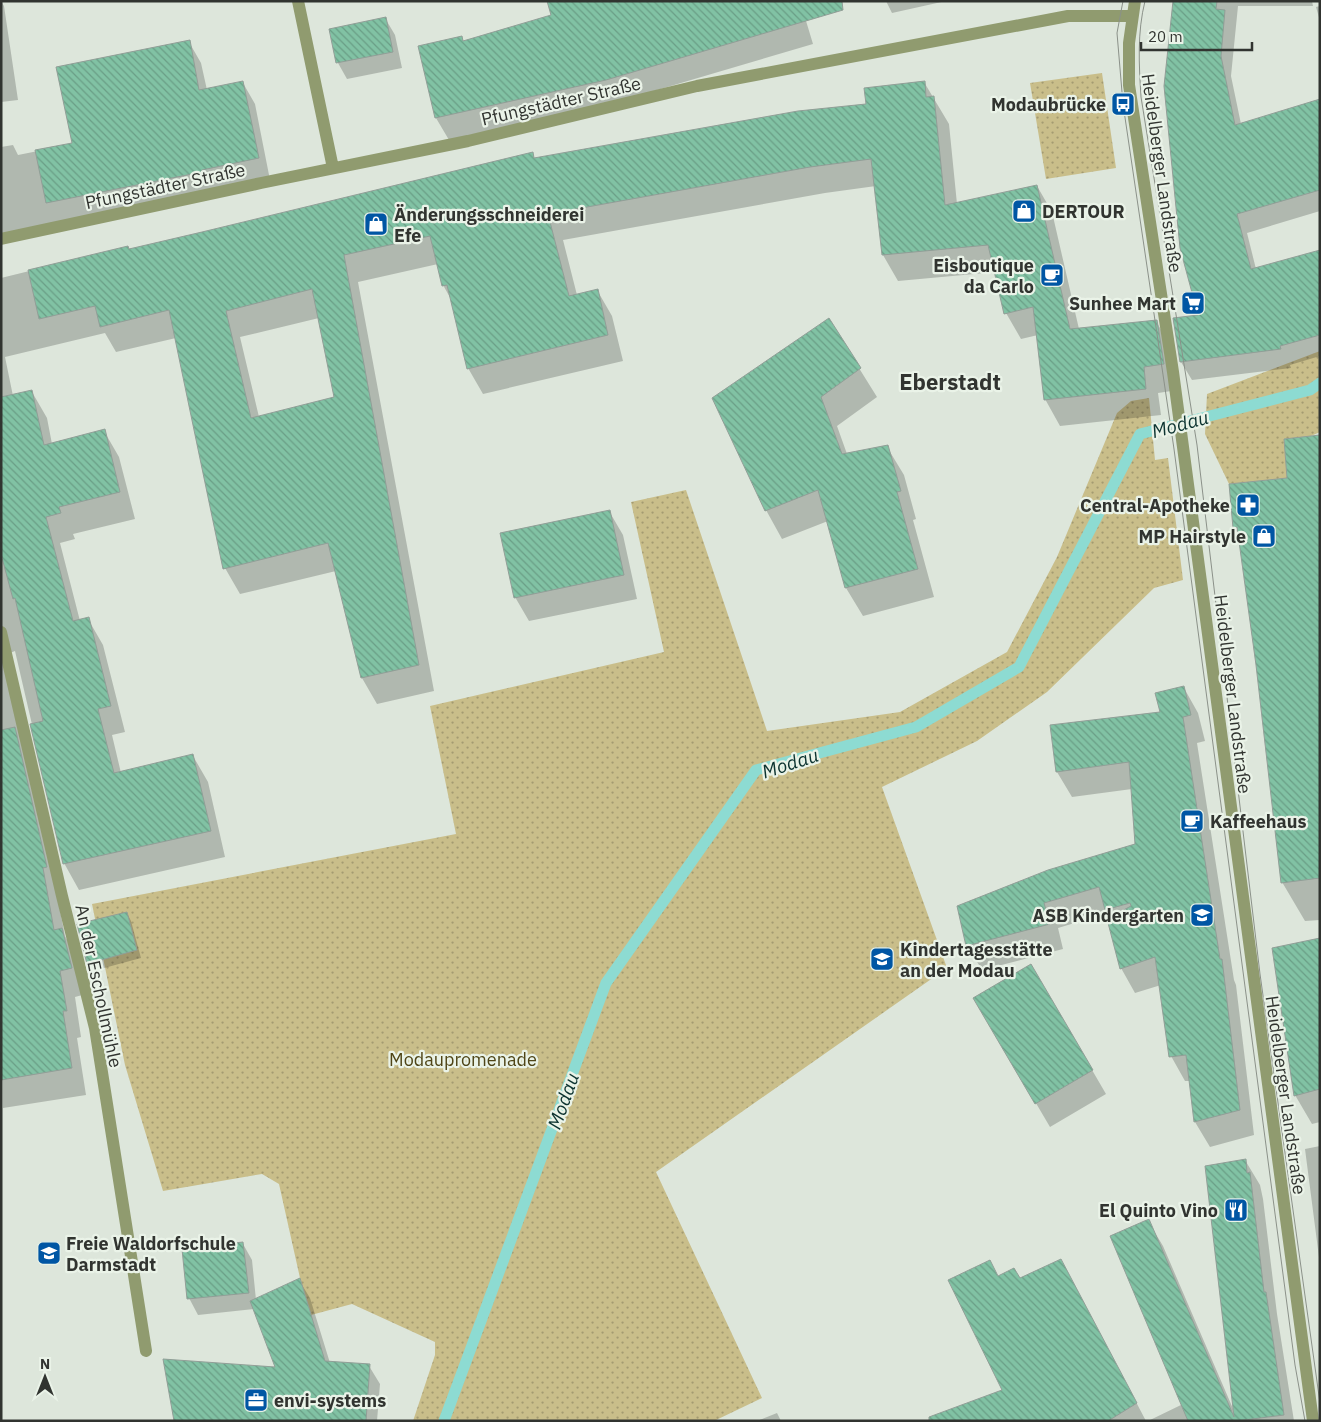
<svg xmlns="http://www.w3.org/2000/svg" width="1321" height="1422" viewBox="0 0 1321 1422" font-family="'IBM Plex Sans',sans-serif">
<defs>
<pattern id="park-dots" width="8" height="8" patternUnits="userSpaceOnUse" patternTransform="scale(1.25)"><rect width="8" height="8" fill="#c9be8a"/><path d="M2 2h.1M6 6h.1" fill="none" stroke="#a49b71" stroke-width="1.8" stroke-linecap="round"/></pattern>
<pattern id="building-back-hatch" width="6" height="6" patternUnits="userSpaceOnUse" patternTransform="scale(1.25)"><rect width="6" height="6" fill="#81c2a4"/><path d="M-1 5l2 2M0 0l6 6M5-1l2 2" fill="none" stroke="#6a9e86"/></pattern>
</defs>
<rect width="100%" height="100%" fill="#dde6db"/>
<path fill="url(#park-dots)" d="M1102 73 1116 168 1046 179 1030 83Z
M1320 351V432L1311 436 1284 439 1287 478 1229 484 1205 434 1207 394Z
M1149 398 1155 460 1168 458 1183 580 1154 588 1047 692 977 741 882 787 947 968 656 1172 762 1398 714 1421H413L435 1355V1342L352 1304 311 1315 300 1278 279 1184 262 1174 163 1191 125 1065 92 904 456 834 430 706 664 652 631 502 686 490 767 731 900 712 1007 652 1057 557 1117 413 1131 401Z"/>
<path fill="#0003" fill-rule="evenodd" d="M1 1 4 6 18 100 1 102Z
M800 1 813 44 630 98 449 140 436 118 419 47 461 38 464 42Z
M886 1H946L892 13Z
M1174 1H1312L1313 6H1238L1231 76 1241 124 1320 101V211L1247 233 1256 269 1320 251V356L1290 365 1291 368 1192 380 1181 362 1199 317Z
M1320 6V21L1316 7Z
M385 18 395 35 402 68 347 79 338 63 330 30Z
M189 42 201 63 207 90 243 83 255 104 270 180 1 237V147L13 145 18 155 73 144Z
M924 82 949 124 957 204 1037 186 1052 212 1079 329 1156 321 1171 347 1178 390 1158 393 1161 415 1060 426 1045 399 1038 335 1021 339 1006 313 996 272 898 281 883 255 876 186 825 193 563 240 577 295 597 290 612 316 623 361 483 394 468 368 452 301 443 285 438 264 358 282 434 691 377 704 362 678 336 571 240 594 225 568 176 338 116 352 105 333 5 357 13 396 32 392 47 418 52 444 104 431 119 457 135 519 73 534 75 539 60 543 80 621 88 619 103 645 125 732 112 735 121 773 193 756 208 782 225 857 79 890 64 863 15 651 10 653 65 936 76 956 86 994 75 997 81 1037 77 1038 86 1095 3 1108 1 278 127 247 129 250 532 154 535 159 867 105ZM319 318 335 398 259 417 240 337Z
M829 320 877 397 837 426 847 454 887 447 904 475 916 519 913 520 934 597 863 616 846 588 828 521 782 539 766 510Z
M1320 437V920L1305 921 1282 882 1257 665 1239 536 1234 527 1288 479Z
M609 511 623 535 637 599 529 621 515 597Z
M1184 688 1198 713 1205 741 1197 743 1234 980 1236 985 1254 1135 1210 1147 1195 1122 1190 1081H1185L1171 1056 1161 985 1135 993 1121 968 1108 913 1058 928 1063 949 982 970 967 945 1137 845 1132 789 1072 797 1057 772 1051 726 1162 713Z
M127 913 131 921 141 958 93 971 88 963Z
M1320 940V1122L1312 1124 1295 1095Z
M1031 965 1106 1094 1050 1127 974 998Z
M1320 1146V1265L1305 1149Z
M1245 1160 1260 1185 1263 1199 1277 1314 1294 1421H1148L1183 1404 1148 1221 1163 1246 1234 1411Z
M243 1244 252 1260 256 1300 299 1280 310 1298 330 1363 369 1366 380 1384 377 1421H175L277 1368 254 1309 198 1315 189 1298Z
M999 1277 1075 1286 1146 1421H961L1004 1391Z
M777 1413 781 1421H757Z"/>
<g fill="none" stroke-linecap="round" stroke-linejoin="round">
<path stroke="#8ddbd2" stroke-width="11" d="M444 1421 606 983 756 770 916 727 1019 667 1140 434 1310 390 1320 383"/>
</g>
<path fill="url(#building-back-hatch)" stroke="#919e97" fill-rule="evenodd" d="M547 1H842L843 10 606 80 435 118 418 46 462 36 463 41 551 15Z
M1173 1H1217L1216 9 1225 10 1221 56 1235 125 1320 99V190L1237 214 1251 269 1320 250V335L1280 346 1281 349 1180 362 1173 318 1198 315 1180 248 1164 86Z
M386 17 393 52 336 63 329 29Z
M190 40 199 90 243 81 259 158 202 170V172L46 203 35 150 72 143 56 67Z
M925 81 926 97 934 96 945 205 1037 185 1070 329 1157 320 1164 364 1144 367 1146 389 1044 400 1033 307 1004 314 988 245 882 255 871 159 810 167 548 214 569 296 598 289 608 335 467 369 447 285 442 286 430 236 344 255 419 665 361 678 328 543 223 569 169 310 100 327 95 306 39 319 28 270 128 246 129 249 202 232 533 152 534 158 798 111 866 104 864 88ZM312 289 334 397 251 418 226 311Z
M829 318 861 368 821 397 842 454 888 445 901 491 897 492 918 569 845 588 818 490 765 511 712 398Z
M32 390 44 445 105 429 120 492 59 507 61 513 46 517 73 621 89 617 111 706 98 709 114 773 193 754 211 831 63 864 30 724 43 721 15 598 13 599 1 554V397Z
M1320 435V878L1281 883 1256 665 1237 527 1233 528 1229 484 1287 478 1284 439Z
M610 510 624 575 514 598 500 533Z
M1184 686 1191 715 1183 717 1220 959H1222L1240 1110 1194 1122 1186 1055 1169 1057 1155 957 1120 969 1107 919 1131 906 1130 903 1105 910 1099 887 1044 903 1050 924 966 946 957 906 1048 870 1135 844 1129 762 1056 772 1050 725 1160 712 1155 693Z
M15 727 47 867 43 868 54 930 62 928 72 968 60 971 67 1011H63L72 1068 1 1080V730Z
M127 912 137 950 87 964 77 924Z
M1320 938V1089L1294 1096 1272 948Z
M1031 964 1093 1070 1035 1104 973 998Z
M1246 1159 1247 1173 1250 1172 1264 1292H1266L1284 1415 1236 1421H1188L1110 1236 1149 1219 1234 1417 1205 1166Z
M243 1242 249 1293 187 1299 182 1249Z
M1061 1259 1137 1403 1108 1421H929V1417L1002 1390 948 1280 990 1260 998 1276 1014 1268 1020 1278Z
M300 1278 325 1361 370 1364 366 1421H174L163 1359 275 1367 250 1301Z"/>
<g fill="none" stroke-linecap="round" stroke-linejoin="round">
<path stroke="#909b6f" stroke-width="12" d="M298 1 333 168
M1135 1 1129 43V85L1173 372 1313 1421
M1 239 261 183 468 141 697 86 1068 16H1131
M1 632 62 896 95 1028 146 1351"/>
<path stroke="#8b9189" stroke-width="1" d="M1123 1 1117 33 1123 104 1174 449 1295 1365 1305 1421
M1145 1C1137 33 1139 65 1141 97L1197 445 1260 974 1320 1403"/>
</g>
<defs>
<g id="bus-square" transform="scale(1.25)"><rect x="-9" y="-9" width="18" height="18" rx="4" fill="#0056a4" stroke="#eaf3e8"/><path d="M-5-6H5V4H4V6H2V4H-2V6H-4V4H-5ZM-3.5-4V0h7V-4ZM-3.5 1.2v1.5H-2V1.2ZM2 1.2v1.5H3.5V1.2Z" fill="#fff"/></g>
<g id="shop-square" transform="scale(1.25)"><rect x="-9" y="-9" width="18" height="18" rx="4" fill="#0056a4" stroke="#eaf3e8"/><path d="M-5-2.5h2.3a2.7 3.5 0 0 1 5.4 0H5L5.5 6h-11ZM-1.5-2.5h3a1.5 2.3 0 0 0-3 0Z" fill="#fff"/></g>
<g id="cafe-square" transform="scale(1.25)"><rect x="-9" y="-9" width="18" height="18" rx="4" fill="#0056a4" stroke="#eaf3e8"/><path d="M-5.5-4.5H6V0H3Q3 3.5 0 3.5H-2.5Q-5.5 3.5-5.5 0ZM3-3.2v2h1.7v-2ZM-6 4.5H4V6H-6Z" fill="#fff"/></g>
<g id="supermarket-square" transform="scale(1.25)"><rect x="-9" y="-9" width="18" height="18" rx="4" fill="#0056a4" stroke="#eaf3e8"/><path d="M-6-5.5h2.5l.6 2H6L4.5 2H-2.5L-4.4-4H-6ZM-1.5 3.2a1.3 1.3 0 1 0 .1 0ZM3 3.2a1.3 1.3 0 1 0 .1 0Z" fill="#fff"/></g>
<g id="pharmacy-square" transform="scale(1.25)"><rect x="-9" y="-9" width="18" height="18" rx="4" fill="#0056a4" stroke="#eaf3e8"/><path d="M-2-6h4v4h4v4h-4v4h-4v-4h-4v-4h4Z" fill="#fff"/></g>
<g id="school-square" transform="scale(1.25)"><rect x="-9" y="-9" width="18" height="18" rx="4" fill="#0056a4" stroke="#eaf3e8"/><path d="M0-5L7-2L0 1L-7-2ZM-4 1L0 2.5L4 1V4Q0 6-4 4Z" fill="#fff"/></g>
<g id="restaurant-square" transform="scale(1.25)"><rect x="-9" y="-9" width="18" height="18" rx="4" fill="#0056a4" stroke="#eaf3e8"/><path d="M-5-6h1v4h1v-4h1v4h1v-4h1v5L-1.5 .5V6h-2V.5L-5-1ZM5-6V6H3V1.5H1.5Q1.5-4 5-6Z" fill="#fff"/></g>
<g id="office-square" transform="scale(1.25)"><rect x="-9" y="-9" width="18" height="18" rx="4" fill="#0056a4" stroke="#eaf3e8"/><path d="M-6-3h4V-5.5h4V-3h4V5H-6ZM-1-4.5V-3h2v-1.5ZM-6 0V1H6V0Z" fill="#fff"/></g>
</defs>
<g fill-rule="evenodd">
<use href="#bus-square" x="1123" y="104"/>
<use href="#shop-square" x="1024" y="211"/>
<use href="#shop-square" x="376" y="224"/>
<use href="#cafe-square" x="1052" y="275"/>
<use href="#supermarket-square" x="1193" y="303"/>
<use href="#pharmacy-square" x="1248" y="505"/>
<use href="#shop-square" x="1264" y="536"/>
<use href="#cafe-square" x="1192" y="821"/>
<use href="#school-square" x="1202" y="915"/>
<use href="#school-square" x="882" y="959"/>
<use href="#restaurant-square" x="1236" y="1210"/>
<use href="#school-square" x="49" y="1253"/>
<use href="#office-square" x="256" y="1400"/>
</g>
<g text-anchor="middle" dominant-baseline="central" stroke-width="4.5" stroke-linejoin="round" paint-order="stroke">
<g font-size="18" fill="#313430" stroke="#eaf3e8">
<text transform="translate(561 101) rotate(-13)">Pfungstädter Straße</text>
<text transform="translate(1162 173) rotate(82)">Heidelberger Landstraße</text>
<text transform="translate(165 186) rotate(-12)">Pfungstädter Straße</text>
<text transform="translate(1233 694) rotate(83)">Heidelberger Landstraße</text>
<text transform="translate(99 986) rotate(78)">An der Eschollmühle</text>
<text transform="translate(1286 1095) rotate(82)">Heidelberger Landstraße</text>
</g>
<g font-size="18" font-weight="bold" fill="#313430" stroke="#eaf3e8" text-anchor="end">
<text x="1106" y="104">Modaubrücke</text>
<text x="1042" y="211" text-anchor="start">DERTOUR</text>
<text x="394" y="214" text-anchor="start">Änderungsschneiderei<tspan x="394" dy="21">Efe</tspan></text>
<text x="1034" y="265">Eisboutique<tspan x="1034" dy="21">da Carlo</tspan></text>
<text x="1176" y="303">Sunhee Mart</text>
<text x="1230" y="505">Central-Apotheke</text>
<text x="1246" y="536">MP Hairstyle</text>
<text x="1210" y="821" text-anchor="start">Kaffeehaus</text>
<text x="1184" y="915">ASB Kindergarten</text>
<text x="900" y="949" text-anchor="start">Kindertagesstätte<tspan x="900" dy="21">an der Modau</tspan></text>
<text x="1218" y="1210">El Quinto Vino</text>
<text x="66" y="1243" text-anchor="start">Freie Waldorfschule<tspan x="66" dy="21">Darmstadt</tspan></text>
<text x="274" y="1400" text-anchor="start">envi-systems</text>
</g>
<g font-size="18" fill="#4f4517" stroke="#eaf3e8">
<text x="463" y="1059">Modaupromenade</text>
</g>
<g font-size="19" font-style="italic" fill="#0c3330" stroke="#eaf3e8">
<text transform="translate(1180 424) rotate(-15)">Modau</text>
<text transform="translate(790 763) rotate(-18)">Modau</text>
<text transform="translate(563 1101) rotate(-70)">Modau</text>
</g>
<g font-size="22" font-weight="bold" fill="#313430" stroke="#eaf3e8">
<text x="950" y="381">Eberstadt</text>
</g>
</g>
<rect width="1321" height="1422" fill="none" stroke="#313430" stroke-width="5"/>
<g transform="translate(45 1377)" stroke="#eaf3e8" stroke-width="4" paint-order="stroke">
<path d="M0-4L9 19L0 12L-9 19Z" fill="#313430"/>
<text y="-8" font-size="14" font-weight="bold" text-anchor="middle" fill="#313430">N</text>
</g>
<path d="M1141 42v8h111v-8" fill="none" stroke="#313430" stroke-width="2.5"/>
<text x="1148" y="42" font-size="15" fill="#313430" stroke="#eaf3e8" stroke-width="4" paint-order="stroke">20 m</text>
</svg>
